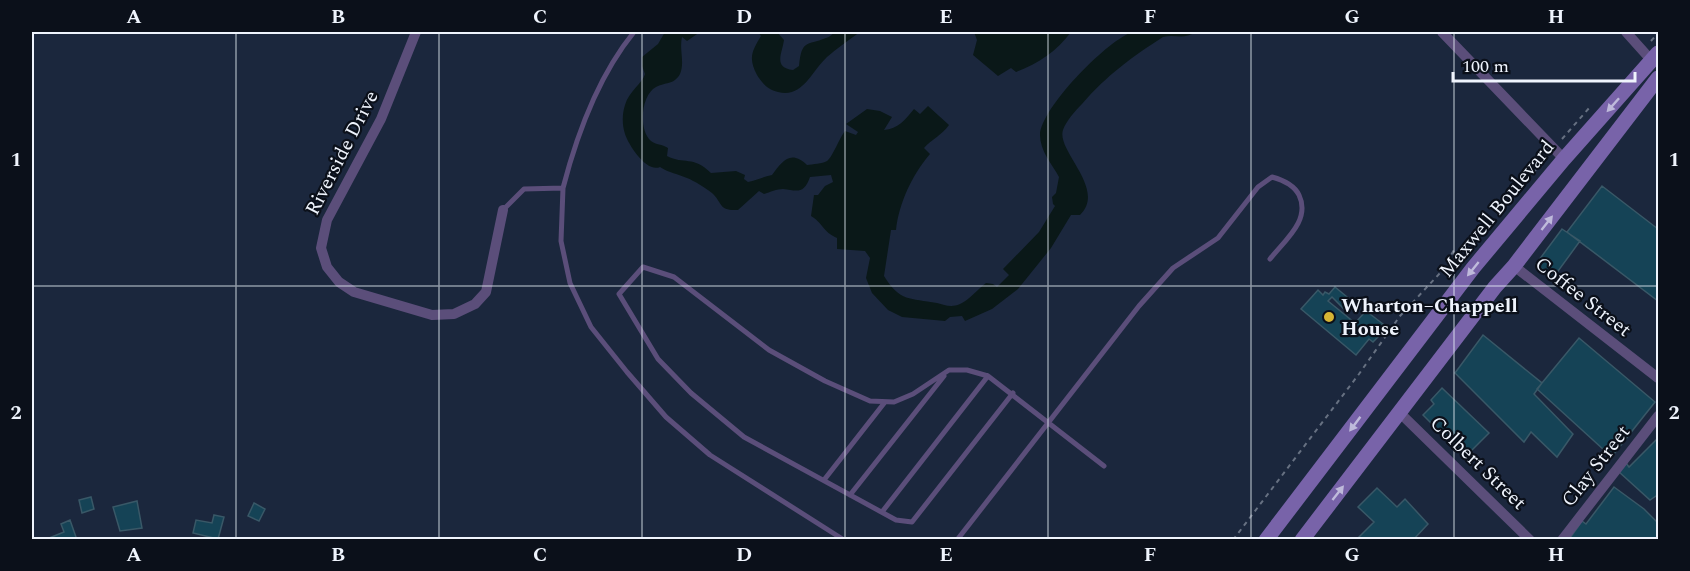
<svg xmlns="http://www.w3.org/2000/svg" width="1690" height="571" viewBox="0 0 1690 571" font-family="Spectral,serif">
<rect width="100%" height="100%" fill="#1b273d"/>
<path fill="#0a1818" d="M665 32H700L687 41 682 37C679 50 685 62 680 74 674 85 665 82 656 87 641 95 638 130 651 141 656 145 662 144 668 148L667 156C684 165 693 155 711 173L736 171 745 175 744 179 748 182C757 180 763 177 772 175 782 162 790 149 807 165 813 164 822 164 827 161 832 158 840 137 845 131L856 135 858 132 846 124 867 109 880 111 892 117 884 130C898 129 905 120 914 109L920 114 928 106 949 125C942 135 932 139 924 148L930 154C912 175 899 203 896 230H891L884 276C900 302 910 298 937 303 945 305 951 308 960 304 969 300 978 289 986 283L993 284 997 287 1009 275 1003 269 1039 232 1055 206 1053 204 1052 197 1056 193 1059 177C1052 164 1040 151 1040 135 1041 108 1105 43 1130 33 1141 28 1181 31 1195 32 1185 40 1175 34 1163 37 1132 57 1107 75 1082 104 1075 111 1066 121 1063 130 1056 151 1107 189 1080 215H1071L1051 248 1018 289 992 309 965 321 962 316 950 317 945 321 902 317 888 310 872 293 866 278 870 258 865 251 837 249V238C823 232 822 222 811 216L814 195H818L825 186 833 182 831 175 810 177C804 194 798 191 783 189 777 189 770 192 764 194L759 191 738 210C718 211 723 203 712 193 707 189 693 180 687 178 678 174 669 173 660 167 647 173 629 146 625 134 622 125 622 114 625 105 629 91 642 84 645 74L642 66V57L658 44Z
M758 32H777L784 40C782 54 773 67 793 70L799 66C802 39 806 46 826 38 830 37 832 34 835 32 841 30 852 31 860 32 849 40 837 48 827 57 811 72 803 98 778 92 768 90 762 83 757 75 748 58 752 51 761 36Z
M974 32H1071C1057 51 1039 63 1016 72L1011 68 998 76 973 55 977 40Z"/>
<path fill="#154356" stroke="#395867" stroke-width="1.5" d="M1602 186 1658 229V301L1567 232Z
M1562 229 1580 241 1553 278 1536 264Z
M1335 287 1352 301 1345 310 1332 297 1328 301 1355 323 1366 311 1383 324 1375 332 1380 335 1373 342 1369 339 1356 355 1301 309 1318 290 1323 295 1325 292 1329 294Z
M1483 335 1542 383 1534 394 1573 434 1557 457 1531 432 1524 442 1455 373Z
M1579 338 1655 402 1613 455 1606 448 1604 450 1537 389Z
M1442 388 1489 433 1465 457 1423 415 1434 404 1431 400Z
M1658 438V499L1656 496 1650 500 1618 471 1626 463 1629 467Z
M1614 487 1644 509 1658 523V540H1572L1570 538 1582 521 1586 524Z
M1377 488 1397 507 1405 499 1428 524 1413 540H1356L1374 522 1358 507Z
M91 497 94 509 82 513 79 500Z
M137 501 142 528 120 531 113 507Z
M254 503 265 509 259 521 248 516Z
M214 515 224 517 218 539 193 533 196 520 212 523Z
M70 520 77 540H49V538L64 532 61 524Z"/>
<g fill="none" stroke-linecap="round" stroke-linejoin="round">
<path stroke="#677182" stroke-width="2" stroke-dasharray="4.5 4.5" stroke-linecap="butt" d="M1651 41 1658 33
M1562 139 1590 107
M1533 173 1546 157
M1447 261 1453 272
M1233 540 1359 374 1400 316 1441 272 1454 250"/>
<path stroke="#5b4e7a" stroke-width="5" d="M563 188C577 134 599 75 634 32
M503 210 524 189 563 188 561 241 570 283 591 327 627 372 666 417 710 455 844 540
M1013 393 912 522 896 520 744 437 691 393 658 359 619 294 643 267 674 277 769 350 825 381 870 401 894 402 913 394 949 370H967L988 376 1104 466
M824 480 885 402
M850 495 944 376
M882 512 988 376
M957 540 1139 306 1173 268 1218 238 1258 187 1272 177C1283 180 1294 185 1299 195 1311 220 1285 240 1270 259"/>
<path stroke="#5b4e7a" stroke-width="10" d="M416 32 381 119 327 220 321 248 327 267 339 282 354 292 432 315 454 314 475 304 486 292 503 210
M1442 32 1564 159
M1626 32 1652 61
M1514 266 1658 378
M1400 413 1530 540
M1562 540 1658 416"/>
<path stroke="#7863a9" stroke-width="15" d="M1266 540 1473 268 1564 159 1658 53
M1302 540 1495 287 1514 266 1658 78"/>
</g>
<defs><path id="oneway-solid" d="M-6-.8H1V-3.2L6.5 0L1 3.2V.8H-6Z" transform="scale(1.5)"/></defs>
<g fill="#bfbadb">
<use href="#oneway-solid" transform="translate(1613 105) rotate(132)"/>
<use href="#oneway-solid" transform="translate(1547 223) rotate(-52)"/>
<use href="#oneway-solid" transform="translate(1473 269) rotate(129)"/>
<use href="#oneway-solid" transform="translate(1355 424) rotate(127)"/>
<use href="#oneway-solid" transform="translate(1338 493) rotate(-52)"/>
</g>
<path fill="none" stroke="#eff4fd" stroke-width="1.5" stroke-opacity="0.55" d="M236 32V540M439 32V540M642 32V540M845 32V540M1048 32V540M1251 32V540M1454 32V540M32 286H1658"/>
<circle fill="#d6b534" stroke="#0b101a" stroke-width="2" cx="1329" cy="317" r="6"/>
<g text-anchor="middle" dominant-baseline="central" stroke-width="4.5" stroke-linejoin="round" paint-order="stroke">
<g font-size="20" fill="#eff4fd" stroke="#0b101a">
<text transform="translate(342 153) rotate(-63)">Riverside Drive</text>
<text transform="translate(1497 209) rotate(-51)">Maxwell Boulevard</text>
<text transform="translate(1583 297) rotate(38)">Coffee Street</text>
<text transform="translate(1478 463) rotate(44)">Colbert Street</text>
<text transform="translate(1596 466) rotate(-52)">Clay Street</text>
</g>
<g font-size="20" font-weight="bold" fill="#eff4fd" stroke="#0b101a" text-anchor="start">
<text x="1341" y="306">Wharton–Chappell<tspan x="1341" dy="23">House</tspan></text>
</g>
</g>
<rect width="1690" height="571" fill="none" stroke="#0b101a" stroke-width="66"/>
<path d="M1453 72v9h182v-9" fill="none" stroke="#eff4fd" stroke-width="3"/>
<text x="1462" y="72" font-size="18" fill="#eff4fd" stroke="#0b101a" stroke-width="4.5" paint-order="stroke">100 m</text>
<rect x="33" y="33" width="1624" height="505" fill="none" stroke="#eff4fd" stroke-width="2"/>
<g font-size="20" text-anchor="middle" font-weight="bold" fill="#eff4fd">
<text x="134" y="23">A</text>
<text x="338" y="23">B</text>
<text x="540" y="23">C</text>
<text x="744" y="23">D</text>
<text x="946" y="23">E</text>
<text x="1150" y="23">F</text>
<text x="1352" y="23">G</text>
<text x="1556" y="23">H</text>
<text x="16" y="166">1</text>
<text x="1674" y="166">1</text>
<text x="16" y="419">2</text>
<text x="1674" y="419">2</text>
<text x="134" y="561">A</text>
<text x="338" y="561">B</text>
<text x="540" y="561">C</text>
<text x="744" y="561">D</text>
<text x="946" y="561">E</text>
<text x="1150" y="561">F</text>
<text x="1352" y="561">G</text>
<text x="1556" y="561">H</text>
</g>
</svg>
